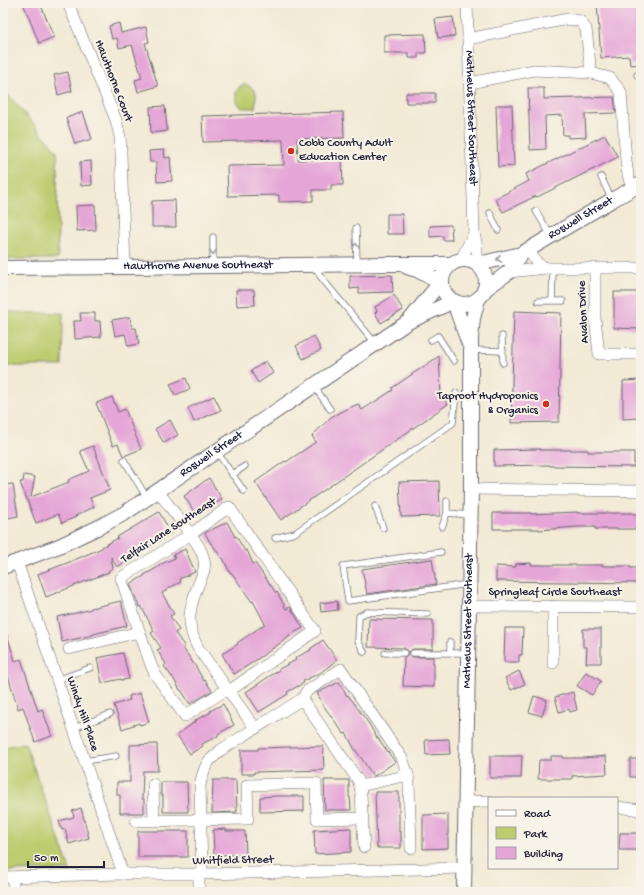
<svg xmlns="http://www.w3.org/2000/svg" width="644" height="895" viewBox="0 0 644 895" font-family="'Gochi Hand',sans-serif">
<rect width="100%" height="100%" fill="#f7f3e8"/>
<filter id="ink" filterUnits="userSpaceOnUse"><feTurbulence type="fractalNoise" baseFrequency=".025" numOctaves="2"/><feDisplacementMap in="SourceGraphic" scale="8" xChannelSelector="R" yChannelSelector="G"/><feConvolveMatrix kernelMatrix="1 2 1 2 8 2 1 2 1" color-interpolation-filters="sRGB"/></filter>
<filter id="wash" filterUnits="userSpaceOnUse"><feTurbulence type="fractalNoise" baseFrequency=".012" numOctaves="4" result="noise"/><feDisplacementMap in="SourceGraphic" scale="16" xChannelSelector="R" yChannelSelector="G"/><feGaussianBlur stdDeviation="0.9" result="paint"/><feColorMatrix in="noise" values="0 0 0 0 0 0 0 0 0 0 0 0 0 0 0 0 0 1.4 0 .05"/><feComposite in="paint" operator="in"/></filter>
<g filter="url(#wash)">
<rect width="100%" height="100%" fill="#f2ead5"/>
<path fill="#bdcc6f" stroke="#707755" d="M245 84 251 87 256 92V97L255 108H242L236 101V92L240 86Z
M3 89 57 151 58 259H3Z
M3 312 63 313 62 366H3Z
M25 743 70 870 3 871V747Z"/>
<g id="blocks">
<path fill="#e5a5d7" d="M23 3H40L54 37 39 43Z
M597 3H637V7H641V64L630 65 629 56 601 58Z
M453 17 455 36 438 38 435 19Z
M119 23 121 33 146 27 149 42 145 43 158 86 138 92 135 80 142 78 132 45 119 48 117 38 112 39 109 26Z
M425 34 426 53H418V58H409V53H384V35Z
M68 72 72 91 58 95 54 75Z
M528 88H544V99L614 97 616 113 585 114 586 137 568 138V135H563L562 115 545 116 546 149 530 150Z
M406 93H435V103H406Z
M496 105H512L514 166 498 167Z
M165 106 167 131 151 133 150 107Z
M83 112 92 139 75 144 66 118Z
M343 112 344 138 297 139 298 160 342 159 343 185H331V190H313V201L279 202V195L228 196 227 166 284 165 283 140 203 142 202 116Z
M605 135 618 157 537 197 536 196 503 212 495 199 529 181 526 174Z
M164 150 165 158 170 157 172 181 157 182 156 162H150L149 151Z
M91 161 92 185 81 186 80 162Z
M175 200 176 227H152V201Z
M95 205 96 230 77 231 76 206Z
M387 214H402L403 234H387Z
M451 225 452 240H443V236L430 237V226Z
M392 275 393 292 359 293V288L350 289V276Z
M236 290H254L255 305 237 306Z
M614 292H641V329L614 328Z
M394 295 403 310 381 323 375 313 377 311 375 307Z
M514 311 561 313 559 422 511 423Z
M80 313H95V321H100L101 337 75 339 74 321H81Z
M130 317 132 328H136L139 344 128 346 125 334 115 336 112 320Z
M314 336 321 350 303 359 296 346Z
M439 356 441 394 448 404 281 520 255 482 285 461 286 462 316 442 312 436 331 417 344 410 358 404 362 410 393 390 392 388Z
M266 361 273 373 258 383 251 371Z
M186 378 190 389 175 395 170 384Z
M641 380V418L623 419V381Z
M214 396 221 410 194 422 188 408Z
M112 397 118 412 125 409 141 449 124 456H123L118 444 113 446 96 403Z
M170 420 178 435 164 443 155 429Z
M93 446 110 490 90 498 94 507 75 516 76 517 62 523 58 514 36 523 20 482H23L24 475 35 477 31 497 69 482 68 480 89 471 80 451Z
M540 449V450H588V452H634V467L550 466V465L494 466V450Z
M209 478 222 499 197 516 184 496Z
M439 481 440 516 401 517 399 482Z
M13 484 18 516 3 519V485Z
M159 512 171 533 117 567 111 557 113 568 108 571 109 572 46 597 38 574 67 563 102 548V547L118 538 117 537Z
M577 512V513H633V514H641V529H595V527H577L539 530V529H493V513H531V514Z
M227 522 235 537 236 536 245 551 247 550 253 564 255 563 276 593 277 592 286 609 290 607 303 628 289 635 290 636 262 656 247 666 234 674 222 654 238 644 237 643 265 624 253 601 252 602 231 572 230 573 223 558 222 559 212 544H211L205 533Z
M185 549 195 572 179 579 181 582 167 589V590L162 593 174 614 170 616 179 630 175 633 185 647 183 648 196 667 204 681 205 680 212 691 190 704 181 690H180L172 676V677L164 666 166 664 157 650 161 648 151 633 154 631 141 606 139 607 138 604 130 584 144 576V575L160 566 159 565 175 558 173 555Z
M432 559 436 584 367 594 362 569Z
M531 563V565H603V566H630V568H641V583L496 581V566L516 567V564Z
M121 601 127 626 93 634V635L80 638 62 642 57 617 76 613 91 609V608Z
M337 601 338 610 321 612 320 603Z
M369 619 433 620V649H413L410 651 409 653 410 655 413 657H433V663H434V687L403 686 404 657 407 655 408 651 404 648 368 647Z
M5 628 15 661 21 659 38 711 42 709 52 736 35 742 23 707 18 709 3 659V629Z
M505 628H523L522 655H519V662H504Z
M583 629H601V663H586L587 647H583Z
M323 640 337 660 320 673 303 681 304 683 287 692 288 694 259 712 246 692 279 670V669L296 660 295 658 311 650 310 649Z
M123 653 129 679 121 680V679L102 683 97 658Z
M519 671 525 684 511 690 505 678Z
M586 672 601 681 592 695 577 686Z
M339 682 347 696 348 695 369 724 377 738H378L395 762 376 775 373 776 364 762 354 748 346 733 344 734 323 705 317 693Z
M573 692 577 710 570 712 569 709 559 712 555 697Z
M140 693 149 722 140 725 139 723 122 729 114 705 130 700 129 696Z
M534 696 547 700 542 716 529 712Z
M223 704 234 725 218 734V736L202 744 203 746 190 754 177 735 195 722 194 721 211 712 210 711Z
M449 739 450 754 426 755 425 740Z
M157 744 158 771H143L142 799H144V813H120V795H117V782H130V745Z
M323 746 324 770 254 772V774H241V750H258V748Z
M490 756H522L521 778H490Z
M551 756H563V758H584L606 756 607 774 572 776V779H538L539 760H551Z
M630 759H641V777H630Z
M213 780H236L237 812 212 813Z
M324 780H349V797H350L351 810H325Z
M161 782H187L188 812H163V795H161Z
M375 792H399V832H401V848H377Z
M277 796H304V811L260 812V797Z
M81 808 89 838 69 844 65 829 62 830 59 821 74 817 72 811Z
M448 814V848L423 849V815Z
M351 828V852L315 854 314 830Z
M226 829V831H245L246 855H214L213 830Z
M138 831H188V857H138Z
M620 833H641V850H619Z"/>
</g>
</g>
<g filter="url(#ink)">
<use href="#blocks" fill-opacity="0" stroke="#6b6871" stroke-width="1"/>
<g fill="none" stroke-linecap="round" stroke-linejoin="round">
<g stroke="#6b6871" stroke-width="7">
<path id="service" d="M637 75 641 74
M601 177 612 200
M536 211 551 236
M490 213 498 230
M356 228 357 264
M213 237V266
M315 265 320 276 376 344
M538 301H552L553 269
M552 301H563
M502 336 503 363
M431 340 438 336 454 361
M471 350 503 351
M314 386 330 409
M217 452 244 491
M124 460 147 498
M232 475 245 466
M375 506 383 528
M447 513 470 515
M442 527 447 513V501
M275 538 295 533 453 423 456 393
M441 552 343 566 348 601 469 584
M450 642V653
M364 652 358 641 359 616 367 612 428 614
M385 653H404
M413 653H468
M57 680 90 668
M74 728 110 714
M85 761 116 756"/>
</g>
<g stroke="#6b6871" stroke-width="12">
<g id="minor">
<path d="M68 3 116 120 120 137 121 153 125 267"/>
<path id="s1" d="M467 3 474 233 477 247V264"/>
<path d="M468 39 568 19 580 21 586 29 591 73"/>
<path d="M470 83 534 70 591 73 610 78 621 92 626 161 628 175 632 189"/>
<path d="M528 250 538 264 547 268"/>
<path d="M461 260 474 233"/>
<path d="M595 269V318L599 354H641"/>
<path d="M509 272 547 268H641"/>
<path d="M471 489 641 491"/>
<path d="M158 491C166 502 174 512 182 523 190 534 201 546 204 560 206 568 202 576 199 583 189 608 185 623 198 648L255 728"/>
<path d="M17 562 123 874"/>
<path d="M469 606 641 607"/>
<path d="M553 606V663"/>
<path d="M69 649 139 632"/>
<path d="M227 689 185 716 155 674 151 665 121 578 191 534 229 507 315 631 229 691"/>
<path d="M302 699 307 691 341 669 402 758 408 775 409 784 411 848"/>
<path d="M153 784 154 821"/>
<path d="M360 786 408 775"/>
<path d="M466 802 489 801"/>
<path d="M617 807 641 810"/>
<path d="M136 821 248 819 247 785 316 783 317 819 363 818"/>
<path d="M202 874 200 785 202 777 205 768 209 761 221 750 302 699 358 780 360 786 361 794 364 847"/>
<path d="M3 877 123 874H202L464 868"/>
<path d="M13 877V892"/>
<path d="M199 892V874"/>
</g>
</g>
<g stroke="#6b6871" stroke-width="16">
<g id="tertiary">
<circle cx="464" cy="282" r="22"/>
<path id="s2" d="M478 265 487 262 521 254 612 200 641 184"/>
<path d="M407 267 417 270 434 279H442"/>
<path id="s3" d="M3 268 125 267 393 264H451"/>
<path d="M484 290 509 272 521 254"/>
<path d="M456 302 457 311 469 344"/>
<path d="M410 320 442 280"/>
<path id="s4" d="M3 567 59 546 99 527 125 513 408 322 454 301"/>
<path id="s5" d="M464 892 471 489V338L473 318 478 299"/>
</g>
</g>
<use href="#service" stroke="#fff" stroke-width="5.5"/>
<use href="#minor" stroke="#fff" stroke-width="11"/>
<use href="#tertiary" stroke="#fff" stroke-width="14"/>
</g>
<defs><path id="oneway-chevron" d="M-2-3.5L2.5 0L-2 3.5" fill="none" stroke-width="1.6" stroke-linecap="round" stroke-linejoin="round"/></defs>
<g stroke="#9c9ca7">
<use href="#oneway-chevron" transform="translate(356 246) rotate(-91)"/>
<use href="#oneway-chevron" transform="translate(213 252) rotate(90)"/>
<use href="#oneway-chevron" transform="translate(499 259) rotate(168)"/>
</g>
</g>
<g fill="#c8321e" stroke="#f7f3e8" stroke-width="1.5">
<circle cx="291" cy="151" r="4"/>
<circle cx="546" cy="404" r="4"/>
</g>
<g text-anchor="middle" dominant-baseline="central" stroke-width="4" stroke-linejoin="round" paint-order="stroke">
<g font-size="12" fill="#22223b" stroke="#f7f3e8">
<text transform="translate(113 81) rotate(69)">Hawthorne Court</text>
<text stroke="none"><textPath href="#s1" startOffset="115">Mathews Street Southeast</textPath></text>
<text stroke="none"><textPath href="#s2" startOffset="114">Roswell Street</textPath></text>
<text stroke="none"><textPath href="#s3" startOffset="195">Hawthorne Avenue Southeast</textPath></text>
<text transform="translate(584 312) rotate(-93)">Avalon Drive</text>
<text stroke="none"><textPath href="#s4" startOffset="238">Roswell Street</textPath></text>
<text transform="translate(169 531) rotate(-33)">Telfair Lane Southeast</text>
<text x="555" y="593">Springleaf Circle Southeast</text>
<text stroke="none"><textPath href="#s5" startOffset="271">Mathews Street Southeast</textPath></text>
<text transform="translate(82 714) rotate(71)">Windy Hill Place</text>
<text transform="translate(233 861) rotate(-1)">Whitfield Street</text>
</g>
<g font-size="12" fill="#22223b" stroke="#f7f3e8" text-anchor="start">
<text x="299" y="144">Cobb County Adult<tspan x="299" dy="14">Education Center</tspan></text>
<text x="538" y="397" text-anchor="end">Taproot Hydroponics<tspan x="538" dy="14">&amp; Organics</tspan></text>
</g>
</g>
<rect width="644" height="895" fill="none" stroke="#f7f3e8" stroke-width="16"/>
<rect x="488" y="797" width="130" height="72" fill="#f7f3e8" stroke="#a29fa3"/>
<rect x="496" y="810" width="20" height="6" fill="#ffffff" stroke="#a29fa3"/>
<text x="524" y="817" font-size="12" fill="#22223b">Road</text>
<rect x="496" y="827" width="20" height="12" fill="#bdcc6f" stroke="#a29fa3"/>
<text x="524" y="837" font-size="12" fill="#22223b">Park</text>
<rect x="496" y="847" width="20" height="12" fill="#e5a5d7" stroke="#a29fa3"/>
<text x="524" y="857" font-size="12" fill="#22223b">Building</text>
<path d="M28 861v6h76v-6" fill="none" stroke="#22223b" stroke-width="2"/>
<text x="34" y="861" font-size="12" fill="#22223b" stroke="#f7f3e8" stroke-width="3" paint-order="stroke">50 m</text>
</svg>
